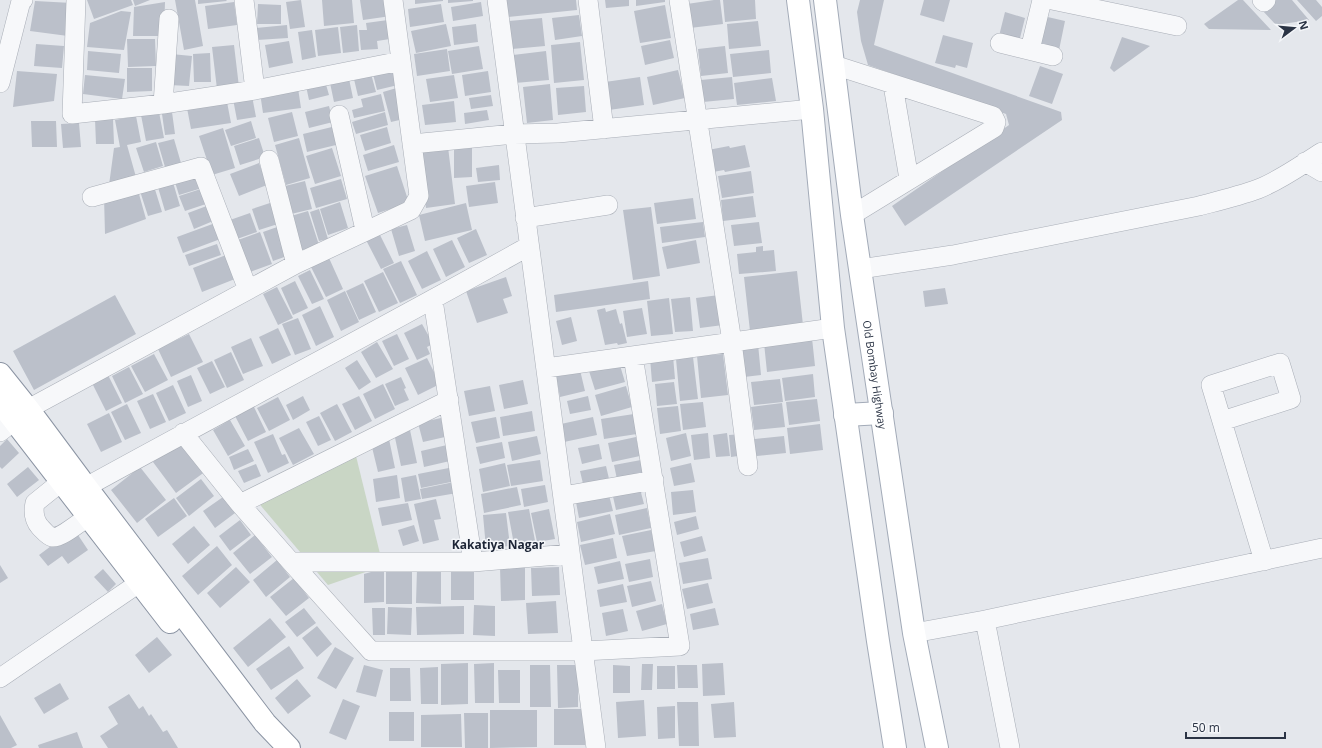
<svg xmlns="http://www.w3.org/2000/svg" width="1322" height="748" viewBox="0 0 1322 748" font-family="'Open Sans',sans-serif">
<rect width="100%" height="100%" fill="#e4e7ec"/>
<path fill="#c9d6c5" d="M356 456 383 566 328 585 256 500Z"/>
<path fill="#bbc0ca" d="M87 0H131L133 5 94 19Z
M133 0H150L135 6Z
M175 0H195L203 46 184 50Z
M198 0H226L227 1 198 4Z
M301 0 305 27 290 29 286 2Z
M322 0H352L354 23 324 26Z
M360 0H388L391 16 363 20Z
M415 0H443V1L415 4Z
M448 0H473V1L448 3Z
M505 0H576L577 10 507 17Z
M605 0H629V6L606 8Z
M636 0H665V2L636 6Z
M714 0H720L723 24 690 28 687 4Z
M723 0H755L756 19 725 22Z
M860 0H884L874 45 1061 112 1062 120 905 226 892 206 1009 125 1006 114 868 65 861 41 857 12Z
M924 0H950L944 22 920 15Z
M1238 0H1243L1271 30 1209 29 1204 24Z
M1274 0H1292L1309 20 1276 25 1262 10Z
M1297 0H1316L1322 7V16L1316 21Z
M35 1 72 3 68 36 30 31Z
M165 2 164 36H133L134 7Z
M234 2 237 25 208 29 205 6Z
M481 2 483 16 453 21 451 7Z
M258 4 281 5V24H257Z
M441 4 444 22 410 27 408 9Z
M665 5 671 38 640 43 634 11Z
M121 11 131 12 124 50 87 47 90 23Z
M1005 12 1025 18 1019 42 999 36Z
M579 15 582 36 555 40 552 18Z
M1039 15 1065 21 1058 55 1032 49Z
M542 18 545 46 512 49 509 21Z
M388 20 390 39 377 41 378 49 361 50 359 30H367L366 23Z
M758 21 761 46 729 49 727 24Z
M446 24 451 46 416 53 411 31Z
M476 24 478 42 454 45 452 27Z
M287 25 288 38 257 40 256 28Z
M357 25 359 51 343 53 340 27Z
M338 27 341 53 318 56 315 30Z
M312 30 316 57 302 60 298 32Z
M943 35 973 43 967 68 956 65 955 68 935 63Z
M1122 37 1150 46 1114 72 1110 68Z
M127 39H155L156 66 128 67Z
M670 40 674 58 645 65 641 46Z
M289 41 293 63 269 68 265 45Z
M580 42 584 80 554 83 551 45Z
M36 44 64 46 62 68 34 66Z
M234 45 239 87 217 89 212 47Z
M479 46 483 69 452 74 448 51Z
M725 46 728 73 701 76 698 49Z
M447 49 450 71 417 76 414 54Z
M769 50 771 73 733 77 730 54Z
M88 51 121 54 119 73 87 70Z
M546 51 549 80 515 83 513 55Z
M210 53 211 82H194L193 54Z
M171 54 192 56 189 86 169 85Z
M393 65 398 85 377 90 372 70Z
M1040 66 1063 74 1052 104 1029 96Z
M127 68H152V91L127 92Z
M370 70 376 92 358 96 353 75Z
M678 70 685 98 653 105 647 77Z
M17 71 57 74 54 101 13 107Z
M488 71 491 92 465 96 462 75Z
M348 74 353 98 334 102 329 78Z
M85 75 125 79 122 99 83 94Z
M454 75 458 98 430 102 426 79Z
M640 77 644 105 609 110 605 82Z
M732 77 734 99 703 102 701 80Z
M772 78 776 101 737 105 734 83Z
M325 81 329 95 309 100 306 86Z
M550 84 553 120 527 123 523 87Z
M584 86 586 112 558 115 556 88Z
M400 87 408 118 391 122 383 92Z
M298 88 301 108 263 113 260 93Z
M381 94 385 111 354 118 352 110 363 107 361 99Z
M491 95 493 106 471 109 469 98Z
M252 96 256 117 237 120 233 99Z
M454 101 456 122 425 125 422 105Z
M227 102 231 123 191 129 187 108Z
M329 106 333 122 309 128 305 112Z
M487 110 489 120 465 124 464 113Z
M159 112 164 138 146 141 141 115Z
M172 112 175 134 165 135 162 114Z
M292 112 298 136 274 142 268 118Z
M385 112 388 125 356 134 352 122Z
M136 116 141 142 127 145 136 177 109 185 114 148 120 147 115 120Z
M95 119H113L114 144H96Z
M31 121H56L57 147H32Z
M251 121 256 138 231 146 225 130Z
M79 123 81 147 63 148 61 124Z
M332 127 336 145 307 152 303 134Z
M387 127 391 143 365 151 360 135Z
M223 128 235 168 212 175 199 136Z
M259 138 265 157 240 165 234 146Z
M299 138 310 178 286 185 275 145Z
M174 139 181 163 165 167 158 143Z
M156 142 163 166 144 172 136 148Z
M394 145 399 162 368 171 363 155Z
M745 145 750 167 725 172 724 170 713 172 708 150 729 146 730 148Z
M448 147 455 204 426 208 418 151Z
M332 148 341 176 315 184 306 156Z
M472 148V177L454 178V149Z
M259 163 267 185 239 196 230 174Z
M499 165 500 180 478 182 476 168Z
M397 166 409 203 378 213 365 176Z
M751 171 754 193 722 198 718 176Z
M198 172 202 188 179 195 174 179Z
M172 179 180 206 165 211 157 184Z
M341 179 347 199 316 208 310 188Z
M305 181 312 209 287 215 281 187Z
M495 182 498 203 469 207 466 186Z
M153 183 162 212 148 216 139 188Z
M137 187 146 219 105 234 104 197Z
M207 187 212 202 185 211 179 196Z
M753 196 756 217 723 221 721 200Z
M693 198 696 219 657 224 654 203Z
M273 202 281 223 259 230 252 209Z
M340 202 348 228 328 235 320 209Z
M466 203 472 230 425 241 419 215Z
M212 204 218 219 194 229 188 213Z
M651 207 660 276 633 280 623 210Z
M319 209 328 239 319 241 310 212Z
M308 211 319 245 302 250 291 216Z
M250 213 257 232 237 239 230 220Z
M218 222 223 238 183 253 177 237Z
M703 222 705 237 662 243 660 227Z
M759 222 762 243 734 246 731 225Z
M407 225 415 251 399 256 391 229Z
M280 226 290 255 273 261 263 232Z
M476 229 487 255 469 263 457 238Z
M378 231 394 263 381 269 365 238Z
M260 232 272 264 250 272 238 240Z
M452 240 465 267 446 277 433 249Z
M696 240 700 263 667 269 662 247Z
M217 244 221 255 189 266 185 255Z
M763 246V251L774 250 776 271 739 274 737 254 756 252V247Z
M427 251 441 280 422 289 408 261Z
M231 253 240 277 202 292 193 268Z
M329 258 343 289 326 297 311 267Z
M401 261 417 295 400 303 383 269Z
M310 270 324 299 312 304 298 276Z
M797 271 803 325 750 331 744 277Z
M383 272 398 303 379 312 364 281Z
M506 277 512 296 503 299 508 313 477 323 466 291Z
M295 281 308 308 293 315 281 288Z
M648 281 650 299 556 312 554 295Z
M363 283 376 312 359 320 346 291Z
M277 287 293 318 278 325 263 294Z
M945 288 948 304 925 307 923 291Z
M345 291 359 322 341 331 327 300Z
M115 295 136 334 34 390 13 351Z
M719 295 723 325 700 328 696 298Z
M690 297 693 331 675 332 671 299Z
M669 298 673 334 651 336 647 301Z
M320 306 334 337 316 346 302 315Z
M605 308 606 312 616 309 620 324 622 323 627 343 618 345 617 343 605 345 597 310Z
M642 308 647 334 627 337 623 311Z
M571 317 577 341 562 345 556 321Z
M298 318 311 349 295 355 282 324Z
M422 324 431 340 429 341 431 345 427 347 430 354 417 360 404 333Z
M278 328 291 355 272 364 259 337Z
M189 334 203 362 171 377 158 349Z
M397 334 409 359 394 366 382 341Z
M251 338 263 366 243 374 231 347Z
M812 338 815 366 767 372 764 343Z
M377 342 393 369 376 378 361 352Z
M758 344 761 375 744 377 741 345Z
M231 352 244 380 227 388 214 360Z
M154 354 168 380 145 392 131 366Z
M723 354 728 395 701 398 697 356Z
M673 356 675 379 652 382 650 358Z
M693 357 698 399 680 401 676 359Z
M427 358 440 384 418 395 405 368Z
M357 360 371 382 359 390 345 368Z
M212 361 225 387 210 394 197 368Z
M619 362 625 382 595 390 589 371Z
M129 367 143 394 125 403 112 376Z
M580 370 585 391 560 397 556 376Z
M813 374 815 397 785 401 782 378Z
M108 375 122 403 106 411 92 383Z
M191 375 202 401 188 407 177 381Z
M401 377 406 388 404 389 409 400 395 406 385 384Z
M780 379 783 402 754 405 751 382Z
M523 380 528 404 504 409 499 385Z
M674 382 677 404 657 406 655 384Z
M383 384 395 409 375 419 363 394Z
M173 385 186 413 169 421 156 393Z
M490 386 495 411 469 416 464 391Z
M626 386 632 407 601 416 595 395Z
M153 394 166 422 150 429 137 401Z
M303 396 310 410 293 420 286 405Z
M359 396 372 421 355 430 342 404Z
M588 396 591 410 570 414 567 401Z
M278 397 290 420 269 431 257 408Z
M817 399 820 421 789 425 786 402Z
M703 402 706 427 683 430 680 404Z
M782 403 785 427 754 430 751 407Z
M127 404 141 433 125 440 111 412Z
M337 404 352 432 335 441 320 413Z
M253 405 266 432 248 441 234 414Z
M678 406 681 431 660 434 657 408Z
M532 411 535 431 503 436 500 417Z
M109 413 122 442 101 452 87 424Z
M634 414 637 434 604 439 601 419Z
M319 416 331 440 318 446 306 422Z
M496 417 500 438 476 443 471 422Z
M593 417 597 435 564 442 561 424Z
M441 418 445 437 423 442 418 423Z
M230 420 245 446 228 456 213 430Z
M820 424 823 450 790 454 787 428Z
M299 428 314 454 293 465 279 438Z
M410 430 417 463 401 466 394 433Z
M686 433 691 456 671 461 666 438Z
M708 433 710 458 694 460 691 435Z
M727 433 730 456 716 457 713 435Z
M273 434 282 455 285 454 289 463 268 473 254 442Z
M742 434 745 455 731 457 729 435Z
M537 436 541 454 512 461 508 442Z
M784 436 786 453 748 457 746 440Z
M636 437 640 456 612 462 608 443Z
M7 439 19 453 2 469 0 467V446Z
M389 439 395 468 378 472 371 443Z
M183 440 206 471 176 493 153 462Z
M502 442 505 458 480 464 476 447Z
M599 444 602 459 582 464 578 448Z
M447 445 450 461 424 467 421 451Z
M248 449 254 461 234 470 229 457Z
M540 460 543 481 511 486 507 465Z
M641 460 645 479 618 484 614 465Z
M505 463 510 486 483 492 479 469Z
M691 463 695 482 674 486 670 468Z
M256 464 261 476 244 483 238 471Z
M606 466 610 483 584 488 580 471Z
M28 467 39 480 17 497 7 484Z
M140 467 166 500 137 523 111 490Z
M454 467 456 481 421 488 418 474Z
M397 475 400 498 376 502 373 479Z
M416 475 421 499 405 502 401 478Z
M201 479 214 496 189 516 176 498Z
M454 482 457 493 422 499 420 489Z
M545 485 548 502 524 507 521 489Z
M639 485 644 504 616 510 612 492Z
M517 487 521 505 484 513 481 494Z
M693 490 696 512 673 515 671 492Z
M608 491 613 511 579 518 575 497Z
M223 497 235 513 215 528 203 511Z
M174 498 187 516 158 537 145 519Z
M436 499 441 519 434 520 439 540 423 544 414 504Z
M408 503 412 520 382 526 378 508Z
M647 508 651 528 619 535 615 515Z
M529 509 536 546 515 550 508 512Z
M549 509 555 539 537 542 531 513Z
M506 513 510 546 486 548 483 515Z
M610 514 615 534 581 542 577 522Z
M696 516 699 529 677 535 674 522Z
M240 520 251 535 230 551 219 536Z
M414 525 419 541 403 546 398 530Z
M194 526 210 545 188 564 172 544Z
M74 529 88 550 68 564 62 556 48 566 39 555Z
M651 530 656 551 627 556 622 536Z
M255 535 272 557 250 574 233 553Z
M702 536 706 551 684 557 680 542Z
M613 538 617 558 585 565 580 545Z
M217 546 232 565 198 595 182 576Z
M708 558 712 579 683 584 679 563Z
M650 559 653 577 629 582 625 564Z
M277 560 290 577 266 597 253 580Z
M620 561 624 579 598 584 594 567Z
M0 565 8 578 0 583Z
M236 567 250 582 220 608 207 593Z
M500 567H525V600L501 601Z
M559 567 560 595 532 596 531 568Z
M451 568H474V600H451Z
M103 569 116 584 108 592 94 577Z
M417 569 441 570V604L416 603Z
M386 571H412V604H386Z
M371 572H384V602L364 603V574Z
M294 578 309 598 286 616 270 597Z
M651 581 656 601 632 607 627 586Z
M708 583 713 603 687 609 682 589Z
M623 584 627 602 600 607 597 590Z
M556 601 558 633 528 634 526 603Z
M662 604 667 624 642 631 636 611Z
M474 605 495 606V636L473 635Z
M464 606V634L417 635 416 607Z
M388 607 412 608 411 635 387 634Z
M304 608 316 623 297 637 285 622Z
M372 608H385V635H373Z
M715 608 719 625 693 630 690 614Z
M623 609 628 631 606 636 602 613Z
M270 618 286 637 248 667 233 648Z
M317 626 332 644 317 657 302 638Z
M157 637 172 655 149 673 135 655Z
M289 646 304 668 271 690 256 669Z
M335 647 354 658 336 689 317 678Z
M468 663V704L441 705V664Z
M494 663V703H475L474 664Z
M723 663 725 695 703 696 702 664Z
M642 664H653L652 690H641Z
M364 665 383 670 376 697 356 692Z
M530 665H550L551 707H530Z
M557 665H578V707L558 708Z
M613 665 630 666V693H613Z
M677 665H697L698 688H678Z
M657 666H675V689H657Z
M438 667V704H421L420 668Z
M390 668H410L411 701H390Z
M498 670H520V703H499Z
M297 679 311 696 288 714 275 698Z
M60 683 69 699 44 714 34 698Z
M129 694 139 709 143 706 149 716 151 714 163 732 167 730 178 748H108L100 736 118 724 108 707Z
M343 699 360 706 346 740 329 733Z
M644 700 646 736 618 738 616 702Z
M677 702H698L699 746H679Z
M734 702 736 737 714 738 711 704Z
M675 706V738L658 739 657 707Z
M554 709H585V745H554Z
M490 710H537V747L490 748Z
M389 712H414V741H389Z
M464 713H488V748H465Z
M461 714 462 747H421V715Z
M0 715 17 745 11 748H0Z
M77 732 83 748H39L38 745Z"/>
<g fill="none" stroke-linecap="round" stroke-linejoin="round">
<g stroke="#a9aeb7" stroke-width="20">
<path id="minor" d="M76 0 72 114 163 104 255 90 401 61
M244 0 255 90
M497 0 596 748
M588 0 604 129
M679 0 732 342 748 466
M1052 0 1177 26
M1262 0 1264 2 1266 0
M1000 43 1053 56
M1030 50 1042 0
M834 65 993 116 996 122 994 128 852 215
M0 83 21 1 23 0
M893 85 909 179
M163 104 169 19
M339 115 365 230
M412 144 514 134 558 133 812 109
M269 160 296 264
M1305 162 1322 172
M92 197 201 167 248 290
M525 218 608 205
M860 269 953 255 1199 206C1218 201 1239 196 1258 189 1281 180 1301 165 1322 152
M433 300 473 562
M546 368 833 328
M28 409 296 264 411 210 419 196 393 0
M1222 421 1291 399 1280 363 1211 385 1264 561
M0 432 14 421
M183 433 240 504 291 562 371 651H583L680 646 633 356
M61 482 35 503C33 512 34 520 40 527 43 530 48 536 52 537 60 539 81 521 88 517
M86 487C233 406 383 328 529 246
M563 496 654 480
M240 504 449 400
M291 562H473L570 554
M985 620 1010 748
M914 633 985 620 1322 548
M0 678 139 583"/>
</g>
<g stroke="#a3abb8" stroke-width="24">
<g id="major">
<path d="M798 0 812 109 833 328 878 641 895 748"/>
<path id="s1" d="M825 0 852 215 914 633 937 748"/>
<path d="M845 415 882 413"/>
</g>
</g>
<g stroke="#8b94a3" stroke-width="24">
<path id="highway" d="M0 374 28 409 86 487 265 723 289 748
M0 402 170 622"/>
</g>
<use href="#minor" stroke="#f7f8fa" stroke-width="19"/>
<use href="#major" stroke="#fff" stroke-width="22"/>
<use href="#highway" stroke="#fff" stroke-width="22"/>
</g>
<g text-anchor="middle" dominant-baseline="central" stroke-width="3" stroke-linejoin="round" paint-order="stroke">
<g font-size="11" fill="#2b3445" stroke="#f4f6f9">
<text stroke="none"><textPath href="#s1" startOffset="378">Old Bombay Highway</textPath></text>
</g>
<g font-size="12" font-weight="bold" fill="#1d2536" stroke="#f4f6f9">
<text x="498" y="544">Kakatiya Nagar</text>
</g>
</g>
<g transform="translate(1294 28) rotate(74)" stroke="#f4f6f9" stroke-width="3" paint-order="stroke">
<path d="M0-3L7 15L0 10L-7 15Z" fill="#2b3445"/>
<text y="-6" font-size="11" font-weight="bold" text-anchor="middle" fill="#2b3445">N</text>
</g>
<path d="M1186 732v6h99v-6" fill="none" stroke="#2b3445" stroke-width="2"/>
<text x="1192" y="732" font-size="12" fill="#2b3445" stroke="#f4f6f9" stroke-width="3" paint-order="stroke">50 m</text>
</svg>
